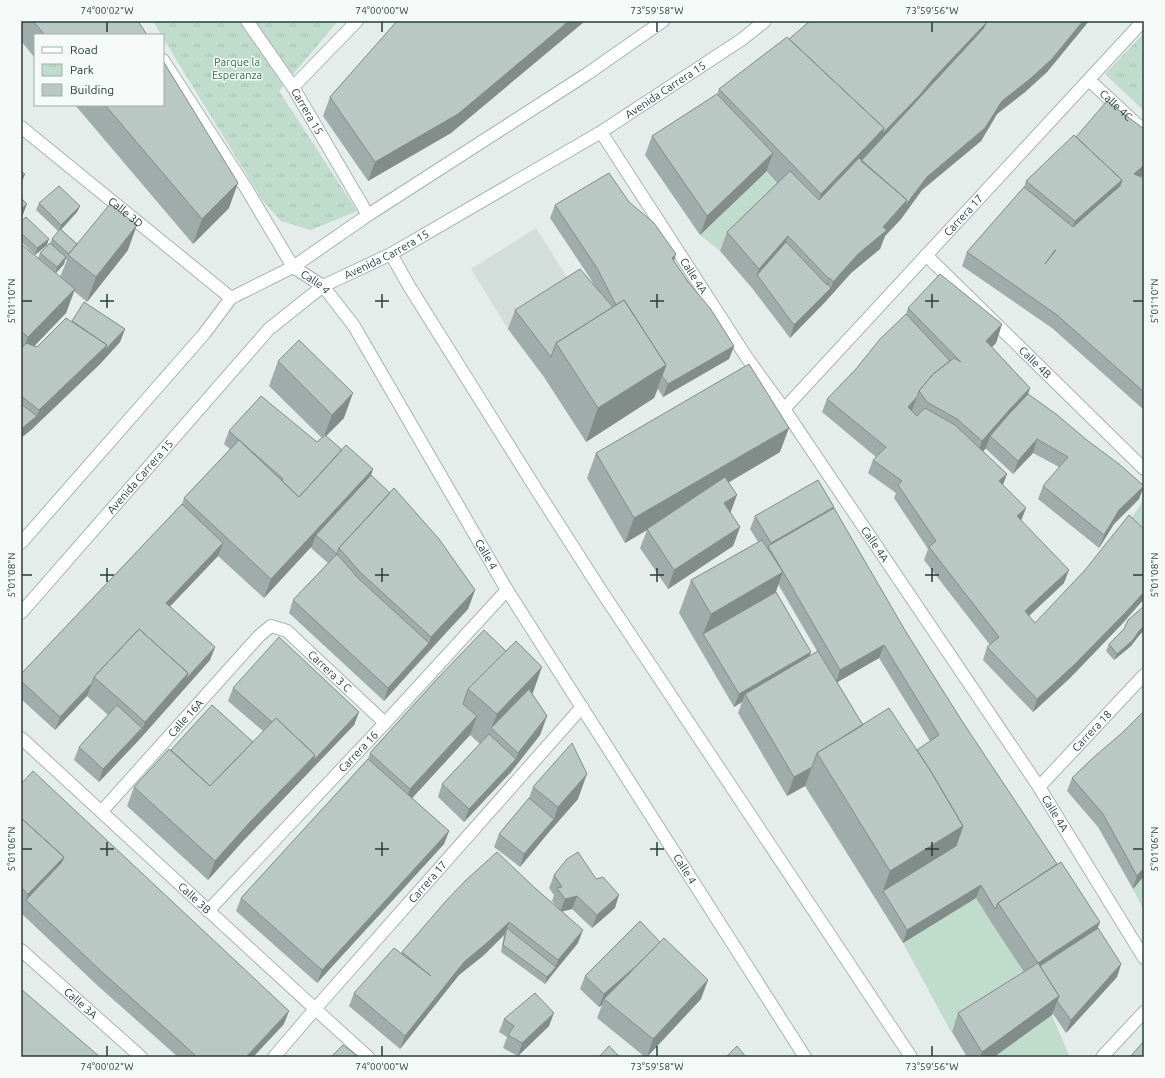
<svg xmlns="http://www.w3.org/2000/svg" width="1165" height="1078" viewBox="0 0 1165 1078" font-family="Ubuntu,sans-serif">
<defs>
<pattern id="park-tufts" width="24" height="20" patternUnits="userSpaceOnUse"><rect width="24" height="20" fill="#c0dccc"/><path d="M3 7l-1-3M5 7V3M7 7l1-3M15 17l-1-3M17 17v-4M19 17l1-3" fill="none" stroke="#a5beb0"/></pattern>
</defs>
<rect width="100%" height="100%" fill="#e5edeb"/>
<path fill="#d3ddda" d="M536 228 574 288 508 329 471 269Z"/>
<path fill="#c0dccc" d="M766 172 783 190 720 251 700 235Z
M1144 499V546L1125 528Z
M1144 876V910L1133 889Z
M976 898 1031 982 951 1032 903 943Z
M1052 1015 1069 1055 1067 1057H994Z"/>
<path fill="url(#park-tufts)" d="M153 21H338L279 91 357 211 311 230 281 221 263 201 163 38V35H161Z
M1144 33V111L1105 74Z"/>
<g fill="none" stroke-linecap="round" stroke-linejoin="round">
<g stroke="#a8b5b3" stroke-width="14">
<path id="lane" d="M247 21 293 87"/>
</g>
<g stroke="#a8b5b3" stroke-width="14">
<g id="street">
<path id="s1" d="M357 21 293 87 368 215"/>
<path d="M163 60 246 188 293 267"/>
<path id="s2" d="M1089 80 1144 131"/>
<path id="s3" d="M21 127 231 298"/>
<path id="s4" d="M601 132 747 358 784 409 1039 787 1144 958"/>
<path d="M391 254 409 286 531 481 600 589 911 1057"/>
<path id="s5" d="M926 255 1144 469"/>
<path id="s6" d="M784 409 1143 21"/>
<path id="s7" d="M21 738C137 844 251 951 368 1057"/>
<path id="s8" d="M1039 787 1144 675"/>
<path id="s9" d="M102 811 259 636 271 626 287 631 385 723"/>
<path id="s10" d="M208 911 385 723 507 590"/>
<path id="s11" d="M21 950 141 1057"/>
<path id="s12" d="M274 1057 315 1009 582 707"/>
<path d="M1102 1057 1144 1012"/>
</g>
</g>
<g stroke="#a1b5b1" stroke-width="14">
<g id="secondary">
<path id="s13" d="M293 267 323 286 354 326 507 590 805 1057"/>
<path d="M21 543 204 334 231 298 293 267 368 215 587 74 663 21"/>
<path id="s14" d="M21 613 269 329 323 286 391 254 601 132 741 40 765 21"/>
</g>
</g>
<use href="#lane" stroke="#fff" stroke-width="12"/>
<use href="#street" stroke="#fff" stroke-width="12"/>
<use href="#secondary" stroke="#fff" stroke-width="12"/>
</g>
<path fill="#a0aca9" fill-rule="evenodd" d="M21 21H138L147 35H35V58L21 41Z
M397 21H585L451 133 368 181 323 116 330 97Z
M810 21H1089L1047 72 1025 92 997 114 981 141 922 190 901 219 885 236 880 249 851 273 826 301 790 338 752 288 720 251 727 232 777 183 766 171 700 235 645 155 652 136 717 94 719 89 789 39Z
M75 105H163L229 208 193 244Z
M1076 137 1144 174 1141 177 1144 178V410L1052 328 962 266 967 252 1024 187 1026 181Z
M629 202 674 261 734 346 729 359 663 397 658 389 654 398 586 442 544 377 508 329 515 310 595 287 592 281 550 218 555 205Z
M39 203 80 206 77 212 61 229 77 244 128 250 87 302 74 291 66 313 34 346 37 347 72 321 125 329 120 342 100 364 32 429 21 438V244L38 258 40 253 50 244 52 239 59 232 36 210ZM65 259 67 260 60 277 56 273 64 264Z
M21 221 47 245 35 255 21 242Z
M908 308 1002 324 996 343 992 347 1030 388 1028 394 1144 486 1139 499 1114 524 1099 548 1038 499 1043 486 1059 467 1033 453 1013 474 986 449V448L983 451 1007 474 1003 485 1026 508 1021 520 1064 583 1029 616 1035 623 1144 529V599L1121 625 1070 678 1033 712 983 660 987 647 990 645 924 560 928 549 894 498 896 493 868 473 873 460 876 457 822 412 827 399 856 369 906 314Z
M278 361 344 418 326 436 342 450 373 469 371 475 475 590 468 609 384 701 289 613 293 600 328 563 311 548 312 546 264 598 218 556 170 606 215 647 210 660 138 741 99 782 74 760 79 747 108 715 87 696 55 730 21 699V674L182 504 184 498 230 449 224 444 229 431 317 442 322 438 269 386Z
M780 452 729 482 731 513 740 527 733 546 668 589 640 548 647 530 625 543 587 478 596 453Z
M834 507 833 508 906 632 962 721 1121 964 1117 977 1066 1033 1053 1014 994 1057H967L952 1032 958 1013 1024 972 991 922 976 898 903 943 805 786 787 796 738 713 742 702 734 707 679 613 691 580 758 542 750 529 755 516ZM778 584 817 651 809 656 811 652 776 592ZM879 658 930 741 917 750 863 725 837 682Z
M1144 606V630L1137 638 1131 646 1114 660 1106 651 1109 644 1124 629Z
M436 680 532 694 547 716 540 735 511 772 464 822 438 797 442 784 480 744 470 735 412 798 449 831 444 844 317 983 236 911 241 898 368 759 370 753Z
M233 688 359 712 354 725 243 841 208 880 127 806 134 787 171 750 253 742 263 731 228 701Z
M1095 756 1144 876 1133 889 1098 827 1067 791 1072 778Z
M21 784 284 1024 253 1057H178L98 986 21 913Z
M533 787 578 799 549 832 520 867 494 847 499 834 529 798Z
M554 875 615 908 592 928 572 909 561 912 578 943 545 984 501 952 504 935 484 955 459 975 400 1049 349 1006 354 993 401 954 402 952 535 888 558 908 552 901 554 895 549 888Z
M585 976 701 999 647 1057H645L597 1018 602 1005 599 1007 580 989Z
M504 1019 549 1026 518 1056 503 1048 507 1037 499 1032Z"/>
<path fill="#828c89" d="M569 21H585L451 133 368 181 375 162Z
M1083 21H1089L1047 72 1025 92 997 114 981 141 922 190 901 219 885 236 880 249 851 273 826 301 790 338 794 325 822 297 829 279 830 278 824 295 831 288 833 282 883 227 927 177 1002 101Z
M986 23 979 42 812 219 821 194 884 128 934 78Z
M773 153 766 172 700 235 707 216Z
M1144 165V174L1129 187 1134 174Z
M25 174 21 184V177Z
M1122 180 1115 199 1068 240 1075 221Z
M238 183 229 208 193 244 202 219Z
M27 204 22 217 21 218V209Z
M80 206 77 212 59 232 61 225Z
M137 225 128 250 87 302 96 277Z
M788 236 781 255 757 275 759 269Z
M49 239 47 245 35 255 37 248Z
M676 254 672 268V258Z
M66 257 64 264 55 274 57 267Z
M75 289 66 313 21 360V356L28 337Z
M1002 324 996 343 979 360 986 341Z
M125 329 120 342 100 364 32 429 21 438V429L37 416 39 410 107 345Z
M734 346 729 359 663 397 668 384Z
M666 365 654 398 586 442 598 408Z
M1030 388 1023 407 990 436 986 448 975 460 982 441 1011 408Z
M353 393 344 418 323 439 332 415Z
M917 397 912 410 903 420 908 407Z
M789 428 780 452 648 530 647 529V530L625 543 634 518Z
M1037 439 1033 453 1013 474 1018 461Z
M373 469 366 489 316 535 312 546 264 598 271 579Z
M1007 474 1002 487 999 481Z
M1144 486 1139 499 1114 524 1099 548 1104 535 1119 510Z
M737 495 730 514 724 503Z
M834 507 829 520 769 547 771 543Z
M1026 508 1021 521 1017 516Z
M740 527 733 546 668 589 674 570Z
M223 543 218 556 161 616 166 603Z
M1069 570 1064 583 1020 624 1025 611Z
M783 572 771 605 703 634 711 614Z
M475 590 468 609 424 656 431 637Z
M1144 592V599L1121 625 1070 678 1033 712 1037 699Z
M1144 626V630L1137 638 1131 646 1114 660 1117 654Z
M429 643 424 656 384 701 388 688Z
M884 645 879 658 836 683 840 670Z
M215 647 210 660 138 741 145 722 188 673Z
M811 652 806 665 745 694 742 702 734 707 739 694Z
M542 667 530 701 491 728 497 714Z
M92 683 87 696 55 730 60 717Z
M359 712 354 725 243 841 208 880 215 861 250 822 315 755Z
M477 716 470 735 403 808 410 789Z
M547 716 540 735 511 772 464 822 469 809 516 759 518 753Z
M142 728 138 741 99 782 103 769Z
M812 767 805 786 787 796 794 777Z
M587 774 578 799 549 832 520 867 524 854 554 819 558 807Z
M963 826 951 859 883 891 890 871Z
M449 831 444 844 317 983 322 970Z
M64 857 57 876 26 900 28 894Z
M1144 868V876L1133 889 1137 876Z
M981 885 976 898 903 943 907 930Z
M619 895 615 908 592 928 597 915Z
M577 896 572 909 560 912 565 899Z
M509 922 504 935 484 955 459 975 400 1049 405 1036 464 962Z
M1100 922 1093 941 1040 976 1038 963Z
M583 930 578 943 553 973 558 960Z
M662 944 604 999 602 1005 599 1007 604 994Z
M1121 964 1117 977 1066 1033 1071 1020Z
M556 967 553 973 545 984 547 977Z
M708 980 701 999 647 1057 653 1039Z
M1059 996 1052 1015 994 1057H980L982 1052Z
M289 1011 284 1024 253 1057H246Z
M554 1013 549 1026 518 1056 522 1043Z"/>
<path fill="#bac8c4" stroke="#828c89" fill-rule="evenodd" d="M33 21H138L147 35H45Z
M397 21H569L458 114 375 162 330 97Z
M810 21H983L986 23 934 78 919 96 882 134 884 128 789 39Z
M983 21H1083L1052 59 1030 79 1002 101 985 128 927 177 905 206 907 200 861 161 983 29 986 23Z
M787 37 884 128 821 194 719 89Z
M163 61 238 183 202 219 105 105H163Z
M717 94 773 153 707 216 652 136Z
M1107 101 1144 129V165L1134 174 1144 178V392L1057 315 967 252 1024 187 1073 227 1120 186 1122 180 1076 137ZM1055 250H1056L1045 264Z
M1074 135 1122 180 1075 221 1026 181Z
M859 158 907 200 883 227 887 230 858 254 833 282 830 278 829 279 788 236 759 269 727 232 790 171 819 200Z
M21 171 25 174 21 177Z
M609 173 629 202 654 223 676 254 672 258 688 282 710 308 734 346 668 384 662 376 666 365 624 300 616 305 597 268 555 205Z
M59 186 80 206 61 225 39 203Z
M21 198 27 204 21 209Z
M110 204 137 225 96 277 68 255Z
M26 217 49 239 37 248 21 233V221Z
M60 229 77 244 69 254 52 239Z
M786 242 827 285 828 284 831 288 794 325 757 275Z
M50 243 66 257 57 267 40 253Z
M21 244 75 289 28 337 21 331Z
M580 269 613 307 556 343 551 357 515 310Z
M940 274 1002 324 986 341 1030 388 1011 408 982 441 957 419 927 402 919 391 933 374 954 358 961 362 908 308Z
M624 300 666 365 598 408 556 343Z
M84 302 125 329 104 351 107 345 72 321Z
M906 314 950 361 933 374 919 391 917 397 908 407 917 416 925 408 955 425 1007 474 999 481 1026 508 1017 516 1069 570 1025 611 1035 623 1085 570 1129 515 1144 529V592L1126 612 1074 665 1037 699 987 647 999 637 929 547 936 541 898 485 902 481 873 460 886 447 827 399 856 369 880 339Z
M66 318 107 345 39 410 21 396V349L26 343 37 347Z
M299 340 353 393 332 415 278 361Z
M749 364 789 428 634 518 596 453Z
M1028 394 1056 414 1088 441 1119 464 1144 486 1119 510 1104 535 1043 486 1068 457 1037 439 1018 461 990 436 1009 414Z
M261 396 317 442 325 435 342 450 299 497 282 481 283 479 229 431Z
M21 404 37 416 21 429Z
M239 440 299 497 346 445 373 469 271 579 184 498Z
M371 475 390 493 339 548 337 554 316 535Z
M725 477 737 495 724 503 740 527 674 570 647 529Z
M818 480 834 507 771 543 755 516Z
M394 488 439 539 475 590 431 637 360 572 339 548Z
M182 504 223 543 166 603 215 647 186 679 188 673 139 629 94 677 92 683 60 717 21 681V674Z
M834 508 906 632 962 721 1057 864 998 903 995 909 981 885 907 930 883 891 956 846 963 826 930 770 917 750 939 735 884 645 840 670 768 546Z
M762 540 783 572 711 614 691 580Z
M337 554 358 578 429 643 388 688 293 600Z
M776 592 811 652 739 694 703 634Z
M1144 606V626L1139 631 1133 640 1117 654 1109 644 1124 629 1128 620Z
M139 629 188 673 145 722 94 677Z
M484 630 506 651 468 689 463 704 477 716 410 789 370 753 436 680Z
M279 637 359 712 313 761 315 755 276 718 272 722 233 688Z
M516 641 542 667 497 714 468 689Z
M818 651 863 725 817 753 812 767 794 777 745 694Z
M529 689 547 716 518 753 491 728Z
M117 705 142 728 103 769 79 747Z
M212 705 253 742 210 786 171 750Z
M889 708 930 770 963 826 890 871 817 753Z
M1144 711V868L1137 876 1103 814 1072 778 1095 756 1122 733Z
M276 718 315 755 250 822 215 861 134 787 169 749 210 786Z
M489 734 516 759 469 809 442 784Z
M572 743 587 774 558 807 533 787Z
M368 759 449 831 322 970 241 898Z
M33 771 289 1011 246 1057H197L173 1035 103 973 26 900 61 863 64 857 21 818V784Z
M529 798 554 819 524 854 499 834Z
M21 818 64 857 28 894 21 887Z
M497 852 535 888 583 930 558 960 509 922 488 942 464 962 405 1036 354 993 394 948 431 976 402 952 445 902 465 881Z
M578 852 596 879 603 877 619 895 597 915 577 896 565 899 557 888 562 887 554 875 567 859Z
M1061 862 1100 922 1038 963 1059 996 982 1052 958 1013 1038 963 998 903Z
M640 921 660 942 637 965 604 994 585 976Z
M507 928 556 967 547 977 503 945Z
M1098 928 1121 964 1071 1020 1057 1001 1059 996 1040 966Z
M664 938 708 980 653 1039 604 999Z
M21 989 100 1057H21Z
M535 993 554 1013 522 1043 508 1035 514 1026 504 1019Z
M1144 1041V1057H1130Z
M343 1045 359 1057H331Z
M609 1046 620 1057H599Z
M737 1046 746 1057H726Z"/>
<path fill="none" stroke="#253e3b" stroke-width="1.5" d="M107 22V32M382 22V32M657 22V32M932 22V32M107 294V308M382 294V308M657 294V308M932 294V308M22 301H32M100 301H114M375 301H389M650 301H664M925 301H939M1133 301H1143M107 568V582M382 568V582M657 568V582M932 568V582M22 575H32M100 575H114M375 575H389M650 575H664M925 575H939M1133 575H1143M107 842V856M382 842V856M657 842V856M932 842V856M22 849H32M100 849H114M375 849H389M650 849H664M925 849H939M1133 849H1143M107 1046V1056M382 1046V1056M657 1046V1056M932 1046V1056"/>
<g text-anchor="middle" dominant-baseline="central" stroke-width="3" stroke-linejoin="round" paint-order="stroke">
<g font-size="11" fill="#337154" stroke="#f5faf8">
<text x="237" y="62">Parque la<tspan x="237" dy="13">Esperanza</tspan></text>
</g>
<g font-size="11" fill="#253e3b" stroke="#f5faf8">
<text stroke="none"><textPath href="#s14" startOffset="841">Avenida Carrera 15</textPath></text>
<text stroke="none"><textPath href="#s2" startOffset="37">Calle 4C</textPath></text>
<text stroke="none"><textPath href="#s1" startOffset="120">Carrera 15</textPath></text>
<text stroke="none"><textPath href="#s3" startOffset="135">Calle 3D</textPath></text>
<text stroke="none"><textPath href="#s6" startOffset="264">Carrera 17</textPath></text>
<text stroke="none"><textPath href="#s14" startOffset="517">Avenida Carrera 15</textPath></text>
<text stroke="none"><textPath href="#s4" startOffset="171">Calle 4A</textPath></text>
<text stroke="none"><textPath href="#s13" startOffset="27">Calle 4</textPath></text>
<text stroke="none"><textPath href="#s5" startOffset="153">Calle 4B</textPath></text>
<text stroke="none"><textPath href="#s14" startOffset="181">Avenida Carrera 15</textPath></text>
<text stroke="none"><textPath href="#s4" startOffset="495">Calle 4A</textPath></text>
<text stroke="none"><textPath href="#s13" startOffset="350">Calle 4</textPath></text>
<text stroke="none"><textPath href="#s9" startOffset="326">Carrera 3 C</textPath></text>
<text stroke="none"><textPath href="#s9" startOffset="125">Calle 16A</textPath></text>
<text stroke="none"><textPath href="#s8" startOffset="77">Carrera 18</textPath></text>
<text stroke="none"><textPath href="#s10" startOffset="219">Carrera 16</textPath></text>
<text stroke="none"><textPath href="#s4" startOffset="819">Calle 4A</textPath></text>
<text stroke="none"><textPath href="#s13" startOffset="722">Calle 4</textPath></text>
<text stroke="none"><textPath href="#s12" startOffset="233">Carrera 17</textPath></text>
<text stroke="none"><textPath href="#s7" startOffset="236">Calle 3B</textPath></text>
<text stroke="none"><textPath href="#s11" startOffset="80">Calle 3A</textPath></text>
</g>
</g>
<rect width="1165" height="1078" fill="none" stroke="#f5faf8" stroke-width="44"/>
<rect x="34" y="34" width="130" height="72" fill="#f5faf8" stroke="#a2afac"/>
<rect x="42" y="47" width="20" height="6" fill="#ffffff" stroke="#a2afac"/>
<text x="70" y="54" font-size="12" fill="#253e3b">Road</text>
<rect x="42" y="64" width="20" height="12" fill="url(#park-tufts)" stroke="#a2afac"/>
<text x="70" y="74" font-size="12" fill="#253e3b">Park</text>
<rect x="42" y="84" width="20" height="12" fill="#bac8c4" stroke="#a2afac"/>
<text x="70" y="94" font-size="12" fill="#253e3b">Building</text>
<rect x="22" y="22" width="1121" height="1034" fill="none" stroke="#253e3b" stroke-width="1.5"/>
<g font-size="10" text-anchor="middle" fill="#253e3b">
<text x="107" y="14">74°00'02"W</text>
<text x="382" y="14">74°00'00"W</text>
<text x="657" y="14">73°59'58"W</text>
<text x="932" y="14">73°59'56"W</text>
<text transform="translate(11 301) rotate(-90)" y="4">5°01'10"N</text>
<text transform="translate(1154 301) rotate(-90)" y="4">5°01'10"N</text>
<text transform="translate(11 575) rotate(-90)" y="4">5°01'08"N</text>
<text transform="translate(1154 575) rotate(-90)" y="4">5°01'08"N</text>
<text transform="translate(11 849) rotate(-90)" y="4">5°01'06"N</text>
<text transform="translate(1154 849) rotate(-90)" y="4">5°01'06"N</text>
<text x="107" y="1070">74°00'02"W</text>
<text x="382" y="1070">74°00'00"W</text>
<text x="657" y="1070">73°59'58"W</text>
<text x="932" y="1070">73°59'56"W</text>
</g>
</svg>
